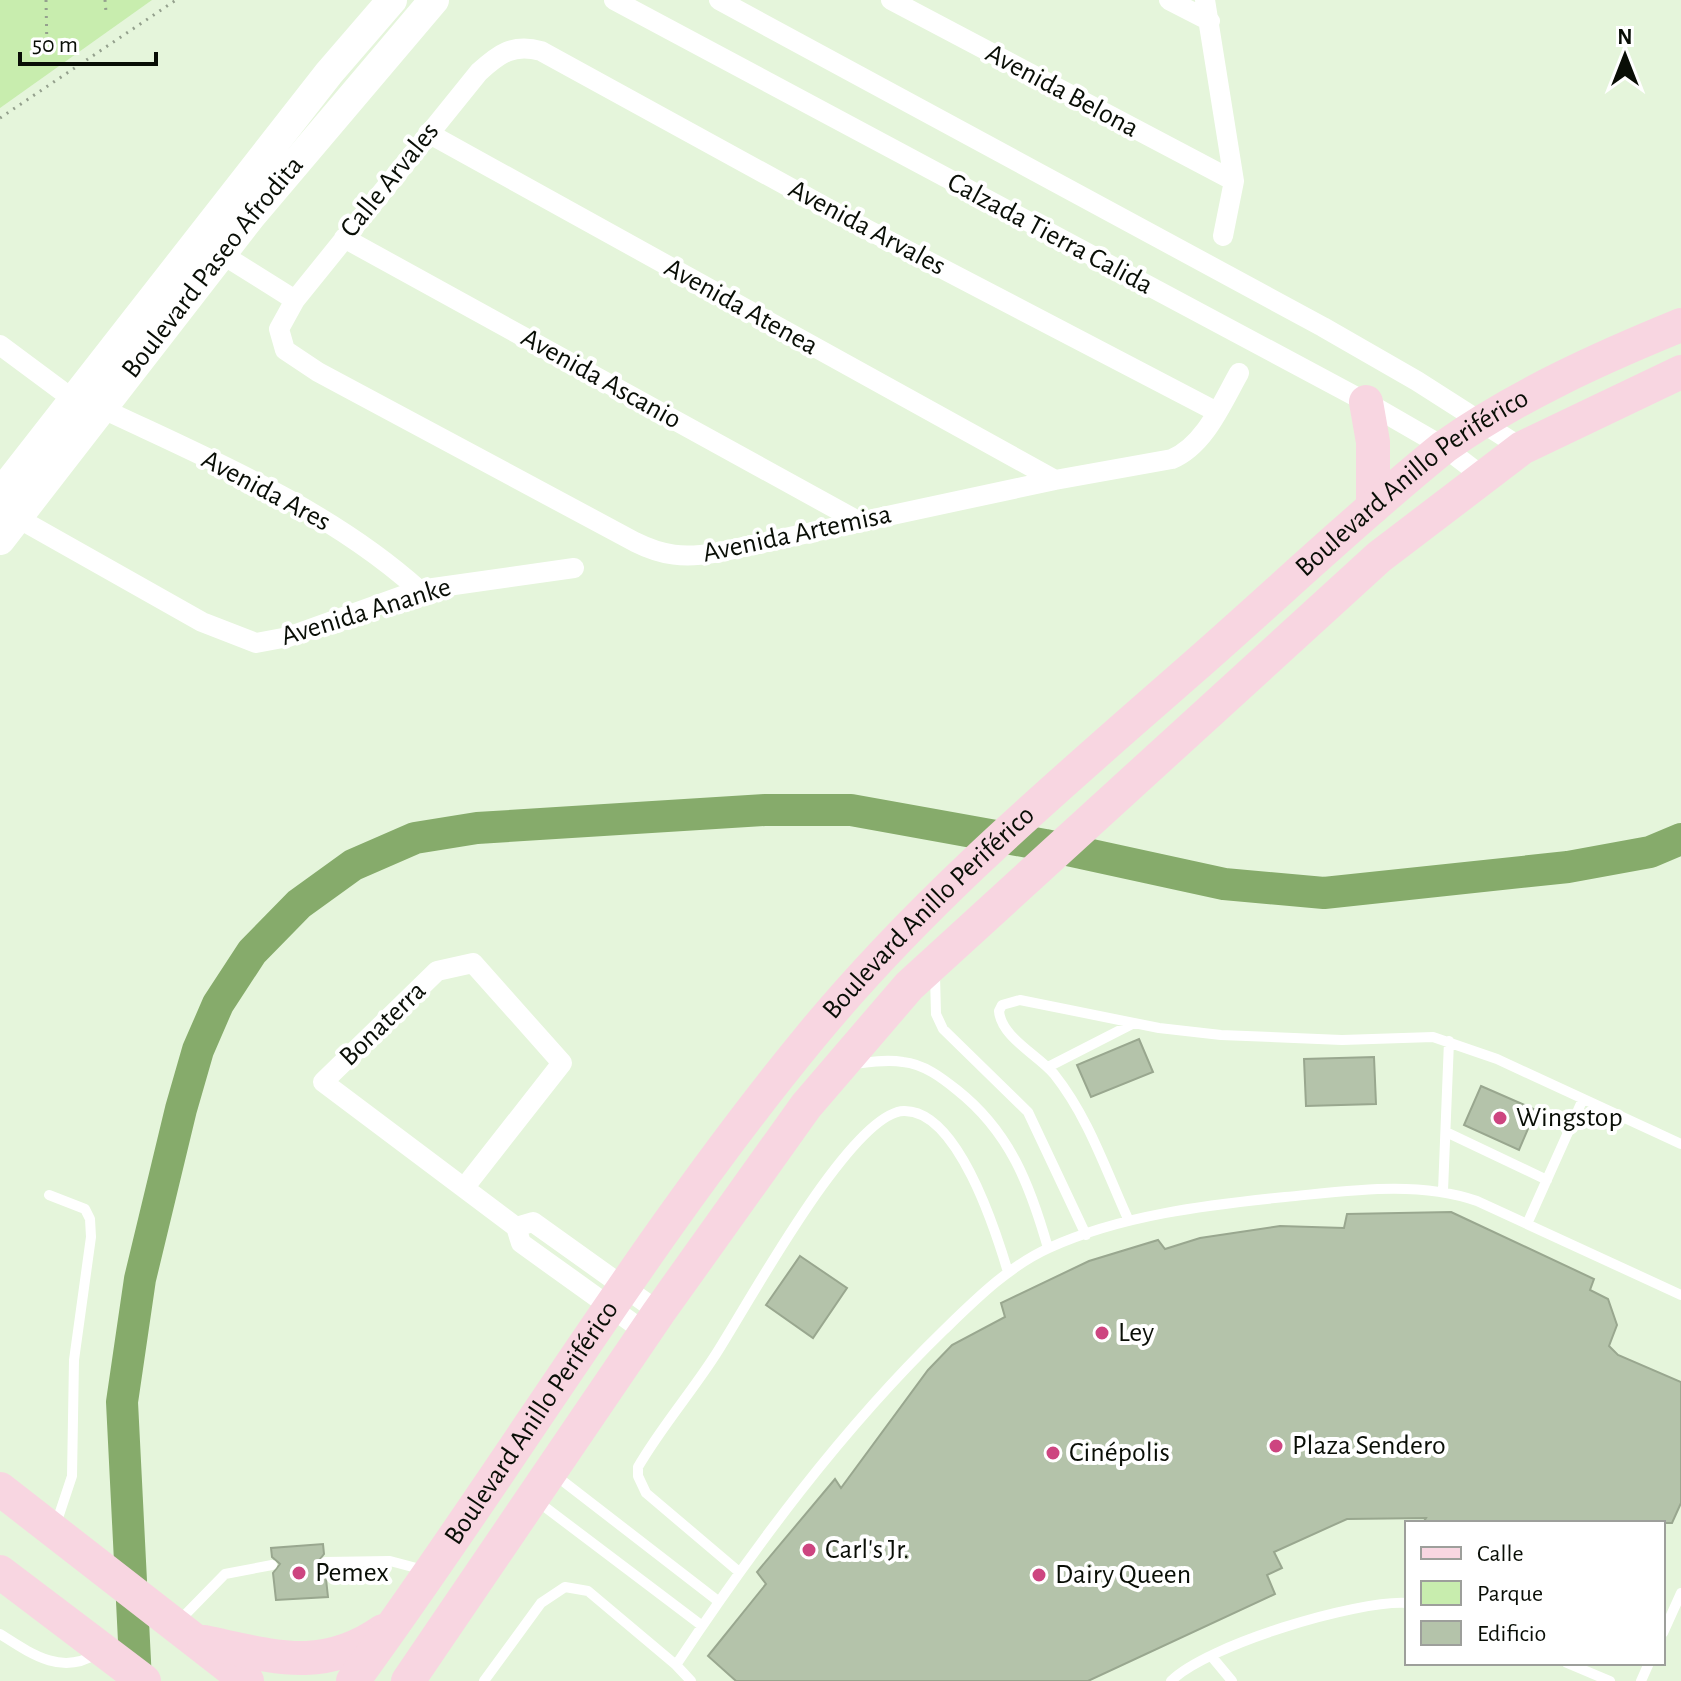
<svg xmlns="http://www.w3.org/2000/svg" width="1681" height="1681" viewBox="0 0 1681 1681" font-family="'Alegreya Sans',sans-serif">
<rect width="100%" height="100%" fill="#e5f5db"/>
<path fill="#c8edae" d="M0 0H152L0 108Z"/>
<g fill="none" stroke-linecap="round" stroke-linejoin="round">
<path stroke="#86ab6b" stroke-width="32" d="M136 1681 122 1402 140 1279 181 1109 198 1050 218 1004 252 952 299 904 353 865 415 838 477 828 765 810H851L1045 845 1224 884 1324 893 1568 867 1650 852 1681 839"/>
</g>
<path fill="#b4c3aa" stroke="#99a78f" stroke-width="2" d="M1139 1039 1153 1072 1091 1097 1077 1065Z
M1374 1057 1376 1104 1306 1106 1304 1059Z
M1481 1086 1536 1110 1519 1150 1464 1125Z
M1451 1212 1594 1279 1590 1290 1608 1299 1617 1325 1609 1346 1618 1355 1681 1382V1503L1672 1523H1423L1426 1518 1347 1519 1274 1552 1282 1568 1267 1575 1275 1594 1088 1681H736L708 1656 766 1584 757 1572 835 1479 841 1488 928 1370 952 1345 1005 1317 1001 1303 1089 1261 1158 1240 1165 1249 1200 1238 1280 1226 1344 1228 1347 1214Z
M800 1256 847 1288 813 1338 766 1305Z
M323 1544 324 1554 317 1563 325 1570 328 1597 276 1600 273 1573 280 1564 272 1557 271 1548Z"/>
<g fill="none" stroke-linecap="round" stroke-linejoin="round">
<path stroke="#94a08d" stroke-width="3" stroke-dasharray="2 6" stroke-linecap="butt" d="M46 0 47 51
M105 0 106 12
M0 118 176 0"/>
<path stroke="#fff" stroke-width="10" d="M935 976 936 1014 943 1029 1028 1112 1086 1235
M854 1064C870 1062 887 1059 903 1062 924 1064 942 1078 957 1090 1010 1132 1030 1185 1048 1248
M1048 1067 1134 1023
M1446 1132 1547 1180
M1443 1191 1449 1041
M49 1195 85 1209 90 1219 91 1237 74 1360 72 1476 55 1527
M1129 1221C1106 1171 1089 1118 1054 1074 1038 1055 1001 1037 999 1011L1002 1005 1020 1000 1159 1028 1221 1035 1342 1040 1433 1037 1497 1059 1681 1144
M1527 1224 1583 1099
M555 1475 718 1601
M537 1501 701 1625
M325 1562 390 1561 424 1570
M738 1571 646 1493 638 1476V1467C660 1429 690 1394 714 1357 745 1310 851 1112 904 1111 958 1110 996 1232 1008 1272
M179 1621 225 1574 272 1565
M1663 1633 1681 1593
M0 1634C30 1653 61 1676 96 1654
M1212 1657 1232 1681
M1567 1663 1610 1681
M484 1681 541 1603 565 1587 588 1591 676 1665
M691 1681 676 1665C755 1546 842 1429 944 1330 976 1299 1009 1266 1049 1248 1121 1215 1207 1205 1285 1197 1348 1191 1417 1180 1477 1201L1681 1295
M1171 1681C1207 1645 1356 1600 1407 1603
M1641 1681 1649 1663"/>
<path stroke="#fff" stroke-width="20" d="M614 0 1366 402 1444 447 1482 476
M719 0 1323 327 1417 381 1522 448
M891 0 1234 181
M1169 0 1210 21
M1205 0 1234 181 1223 236
M428 133 1055 480
M344 238 858 521
M212 248 295 300
M0 345 74 400
M103 409C211 460 329 509 419 590
M1217 412 851 221 541 51C513 43 499 54 479 72L295 300 279 329 285 350 318 372 635 542C663 556 684 558 715 553L1055 480 1172 459C1205 445 1222 403 1239 373
M0 508 202 622 256 643 288 637 419 590 574 568
M464 1188 562 1063 473 963 437 971 323 1082 516 1227
M516 1227 533 1222 659 1312
M516 1227 521 1243 645 1332"/>
<g stroke="#fff" stroke-width="30">
<path d="M0 494 329 73 392 0"/>
<path id="s1" d="M0 540 251 216 434 0"/>
</g>
<g stroke="#f8d6e1" stroke-width="34">
<path d="M1366 402 1373 442V507"/>
<path d="M0 1489 247 1681"/>
<path d="M0 1572 144 1681"/>
<path d="M204 1642C272 1656 322 1674 383 1631"/>
<path id="s2" d="M353 1681C509 1468 643 1240 811 1036 923 900 1056 788 1188 672 1274 597 1356 518 1444 447 1516 396 1600 358 1681 325"/>
<path d="M408 1681 659 1312 806 1106 909 986 1379 557 1522 448 1681 372"/>
</g>
</g>
<g fill="#cd4580" stroke="#fff" stroke-width="3">
<circle cx="1500" cy="1118" r="8"/>
<circle cx="1102" cy="1333" r="8"/>
<circle cx="1276" cy="1446" r="8"/>
<circle cx="1053" cy="1453" r="8"/>
<circle cx="809" cy="1550" r="8"/>
<circle cx="299" cy="1573" r="8"/>
<circle cx="1039" cy="1575" r="8"/>
</g>
<g text-anchor="middle" dominant-baseline="central" stroke-width="8" stroke-linejoin="round" paint-order="stroke">
<g font-size="28" fill="#090e06" stroke="#fff">
<text transform="translate(1062 91) rotate(28)">Avenida Belona</text>
<text transform="translate(390 180) rotate(-51)">Calle Arvales</text>
<text transform="translate(867 228) rotate(28)">Avenida Arvales</text>
<text transform="translate(1050 234) rotate(28)">Calzada Tierra Calida</text>
<text stroke="none"><textPath href="#s1" startOffset="346">Boulevard Paseo Afrodita</textPath></text>
<text transform="translate(741 307) rotate(29)">Avenida Atenea</text>
<text transform="translate(601 379) rotate(29)">Avenida Ascanio</text>
<text stroke="none"><textPath href="#s2" startOffset="1610">Boulevard Anillo Periférico</textPath></text>
<text transform="translate(266 491) rotate(28)">Avenida Ares</text>
<text transform="translate(797 534) rotate(-12)">Avenida Artemisa</text>
<text transform="translate(366 612) rotate(-17)">Avenida Ananke</text>
<text stroke="none"><textPath href="#s2" startOffset="962">Boulevard Anillo Periférico</textPath></text>
<text transform="translate(383 1024) rotate(-44)">Bonaterra</text>
<text stroke="none"><textPath href="#s2" startOffset="314">Boulevard Anillo Periférico</textPath></text>
</g>
<g font-size="28" fill="#090e06" stroke="#fff" text-anchor="start">
<text x="1516" y="1118">Wingstop</text>
<text x="1118" y="1333">Ley</text>
<text x="1292" y="1446">Plaza Sendero</text>
<text x="1069" y="1453">Cinépolis</text>
<text x="825" y="1550">Carl's Jr.</text>
<text x="315" y="1573">Pemex</text>
<text x="1055" y="1575">Dairy Queen</text>
</g>
</g>
<rect x="1405" y="1521" width="260" height="144" fill="#ffffff" stroke="#9d9f9b" stroke-width="2"/>
<rect x="1421" y="1547" width="40" height="12" fill="#f8d6e1" stroke="#9d9f9b" stroke-width="2"/>
<text x="1477" y="1561" font-size="24" fill="#090e06">Calle</text>
<rect x="1421" y="1581" width="40" height="24" fill="#c8edae" stroke="#9d9f9b" stroke-width="2"/>
<text x="1477" y="1601" font-size="24" fill="#090e06">Parque</text>
<rect x="1421" y="1621" width="40" height="24" fill="#b4c3aa" stroke="#9d9f9b" stroke-width="2"/>
<text x="1477" y="1641" font-size="24" fill="#090e06">Edificio</text>
<g transform="translate(1625 56)" stroke="#ffffff" stroke-width="6" paint-order="stroke">
<path d="M0-6L14 30L0 20L-14 30Z" fill="#090e06"/>
<text y="-12" font-size="22" font-weight="bold" text-anchor="middle" fill="#090e06">N</text>
</g>
<path d="M20 52v12h136v-12" fill="none" stroke="#090e06" stroke-width="4"/>
<text x="32" y="52" font-size="24" fill="#090e06" stroke="#ffffff" stroke-width="6" paint-order="stroke">50 m</text>
</svg>
